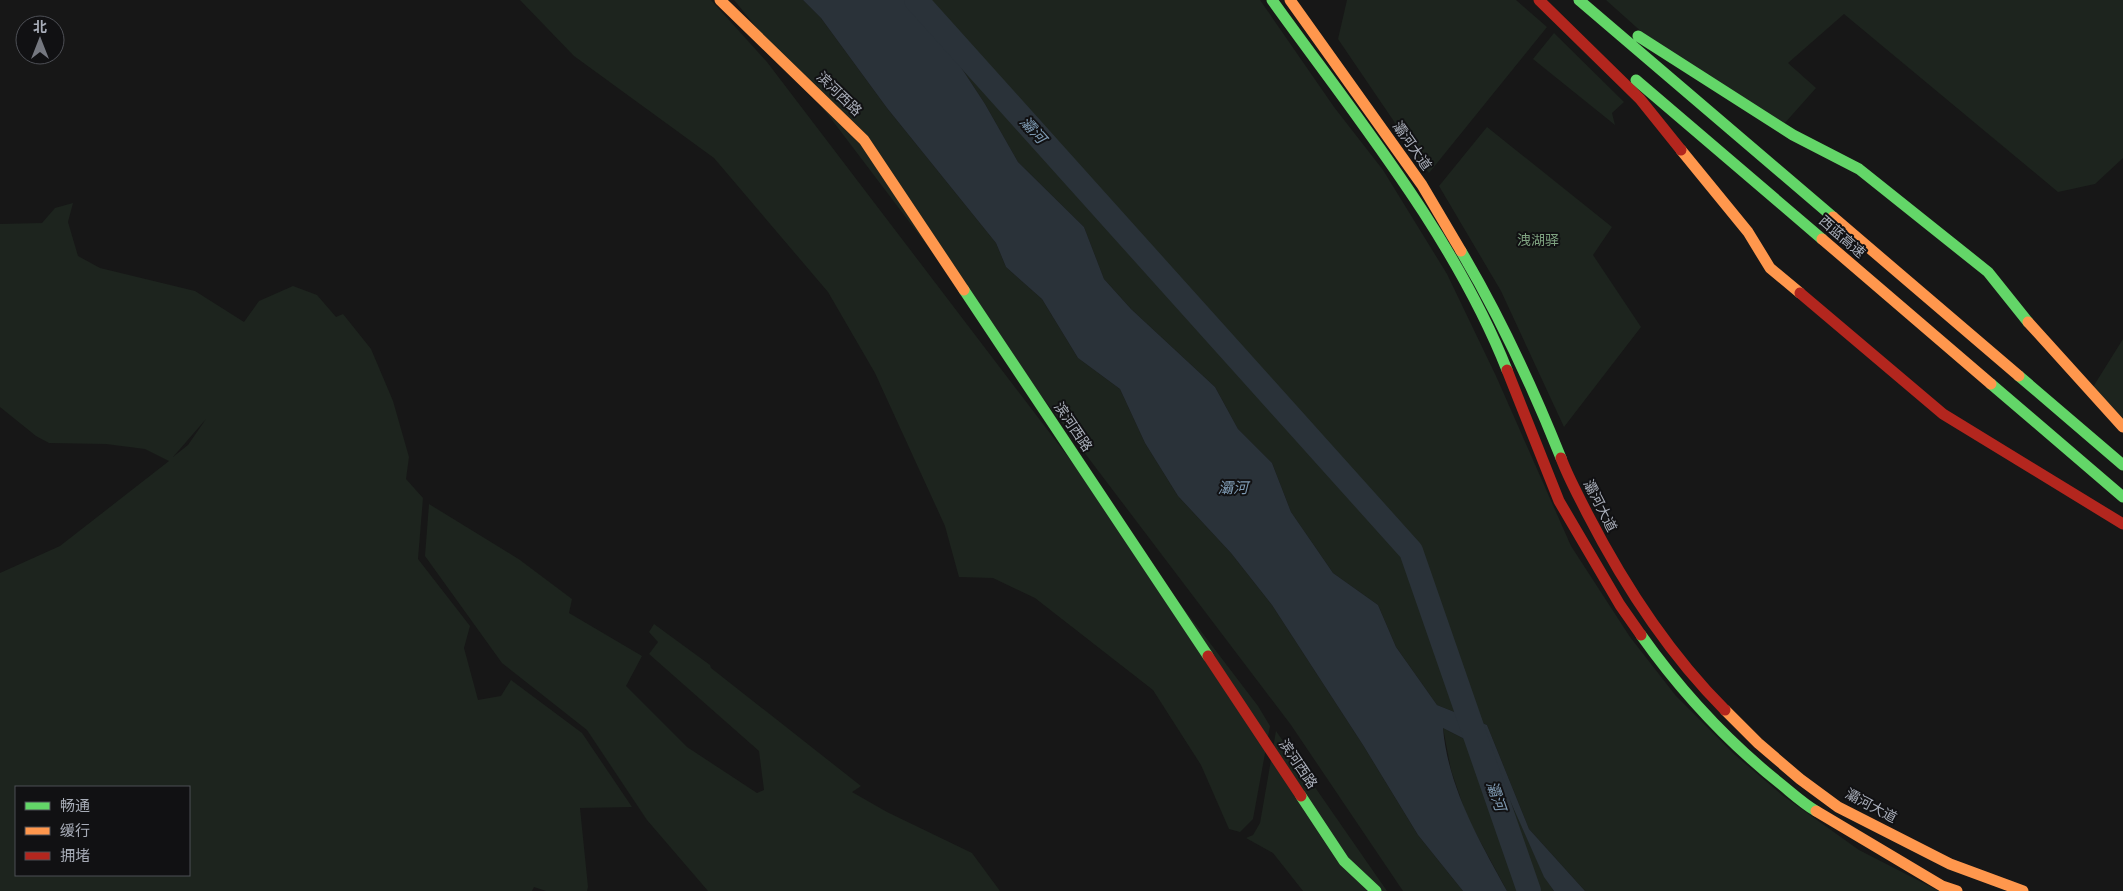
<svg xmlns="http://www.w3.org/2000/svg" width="2123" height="891" viewBox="0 0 2123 891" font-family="Signika,'Noto Sans SC',sans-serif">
<rect width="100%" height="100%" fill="#171717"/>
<path fill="#1d241e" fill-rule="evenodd" d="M520 0H711L767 62 1258 706 1270 726 1253 819 1240 832 1229 829 1201 765 1153 690 1035 598 993 578 959 577 945 526 875 373 828 292 714 158 574 56Z
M734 0H803L821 18 887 108 996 243 1006 267 1042 299 1078 358 1120 389 1145 443 1178 496 1231 553 1272 605 1363 745 1418 835 1463 891H1403L1291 725 829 116Z
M917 0H1260L1334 107 1383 170 1447 274 1496 376 1571 546 1630 637 1676 696 1734 754 1782 795 1859 850 1939 891H1585L1529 829 1487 725 1437 705 1396 647 1378 605 1333 573 1291 512 1272 463 1238 429 1215 387 1131 309 1104 279 1084 227 1018 162 985 104Z
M1347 0H1516L1547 27 1429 173 1338 39Z
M1606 0H2123V158L2095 184 2058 192 1844 14 1788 63 1816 88 1784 124 1674 61Z
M1554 33 1624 102 1612 113 1615 125 1533 59Z
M1487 127 1612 227 1593 255 1641 327 1564 427 1501 291 1439 186Z
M73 203 68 222 78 256 100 268 195 291 244 322 259 301 293 286 317 295 336 317 343 314 371 349 393 401 409 457 406 479 423 498 418 559 470 626 464 648 478 700 501 696 511 680 582 733 632 807 580 808 588 887 587 891H546L534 887 532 891H0V573L60 546 169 461 145 449 106 444 49 443 36 436 0 407V224L42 223 55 208ZM206 419 188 445 173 457ZM16 787H189V875H16Z
M2123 339V419L2093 387Z
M429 504 520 560 572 599 569 613 642 656 626 686 687 747 757 793 764 790 759 751 649 654 658 642 649 632 654 624 710 665 711 668 861 786 852 792 887 812 972 853 1000 891H708L647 820 587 730 502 663 425 556Z
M1443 728 1488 751 1544 876 1554 891H1507L1467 817 1451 770Z
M1276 731 1387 891H1303L1273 853 1246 838 1253 835 1260 823Z"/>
<path fill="#2a3239" d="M803 0H917L985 104 1018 162 1084 227 1104 279 1131 309 1215 387 1238 429 1272 463 1291 512 1333 573 1378 605 1396 647 1437 705 1487 725 1529 829 1585 891H1554L1544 877 1488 751 1443 728C1448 787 1479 840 1507 891H1463L1418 835 1363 745 1272 605 1231 553 1178 496 1145 443 1120 389 1078 358 1042 299 1006 267 996 243 887 108 821 18Z"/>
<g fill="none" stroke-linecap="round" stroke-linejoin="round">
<path stroke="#2a3239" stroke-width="24" d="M916 0 1411 551 1529 891"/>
<path stroke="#63d668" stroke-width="11" d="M1272 0C1356 117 1454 236 1507 370
M1579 0 1833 217
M1638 36 1793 135 1859 169 1988 272 2028 322
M1636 80 1822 239
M1461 251C1500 317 1533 388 1561 458
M964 290 1208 656
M2019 376 2123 465
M1991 384 2123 497
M1641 635C1680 690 1729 743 1782 785 1793 794 1804 804 1816 811
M1301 796 1344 861 1376 891"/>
<path stroke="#ff974d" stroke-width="11" d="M720 0 864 140 964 290
M1290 0 1422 185 1461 251
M1681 150 1748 232 1770 268 1800 293
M1833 217 2019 376
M1822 239 1991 384
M2028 322 2123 427
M1725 710 1758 743 1800 779 1838 807 1950 864 2023 891
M1816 811 1942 886 1957 891"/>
<path stroke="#b3261e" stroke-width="11" d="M1539 0 1640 99 1681 150
M1800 293 1943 414 2123 524
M1507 370 1559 501 1620 605 1641 635
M1561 458C1568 477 1578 495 1587 513 1624 585 1668 653 1725 710
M1208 656 1301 796"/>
</g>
<g text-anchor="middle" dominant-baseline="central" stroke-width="4" stroke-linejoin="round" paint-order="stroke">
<g font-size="14" fill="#a8adb8" stroke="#111113">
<text transform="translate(839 94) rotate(44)">滨河西路</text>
<text transform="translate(1412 146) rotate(55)">灞河大道</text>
<text transform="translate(1842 237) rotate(41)">西蓝高速</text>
<text transform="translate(1073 427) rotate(56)">滨河西路</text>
<text transform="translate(1600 506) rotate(63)">灞河大道</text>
<text transform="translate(1298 764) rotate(56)">滨河西路</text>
<text transform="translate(1871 806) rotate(28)">灞河大道</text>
</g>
<g font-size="14" fill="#7fa381" stroke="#111113">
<text x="1538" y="240">洩湖驿</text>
</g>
<g font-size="15" font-style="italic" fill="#7f9bb3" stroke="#111113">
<text transform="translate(1033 130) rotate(48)">灞河</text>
<text x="1233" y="488">灞河</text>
<text transform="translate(1496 796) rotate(71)">灞河</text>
</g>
</g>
<rect x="15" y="786" width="175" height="90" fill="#111113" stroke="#4d4f55"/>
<rect x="25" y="802" width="25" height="8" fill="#63d668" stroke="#4d4f55"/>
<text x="60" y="811" font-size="15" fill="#a8adb8">畅通</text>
<rect x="25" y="827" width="25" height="8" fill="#ff974d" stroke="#4d4f55"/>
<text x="60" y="836" font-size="15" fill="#a8adb8">缓行</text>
<rect x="25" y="852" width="25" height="8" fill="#b3261e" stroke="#4d4f55"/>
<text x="60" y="861" font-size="15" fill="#a8adb8">拥堵</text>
<g transform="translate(40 40)"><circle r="24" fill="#111113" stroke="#4d4f55"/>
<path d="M0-4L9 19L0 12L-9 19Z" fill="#757880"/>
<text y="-8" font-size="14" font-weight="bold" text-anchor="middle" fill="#a8adb8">北</text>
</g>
</svg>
